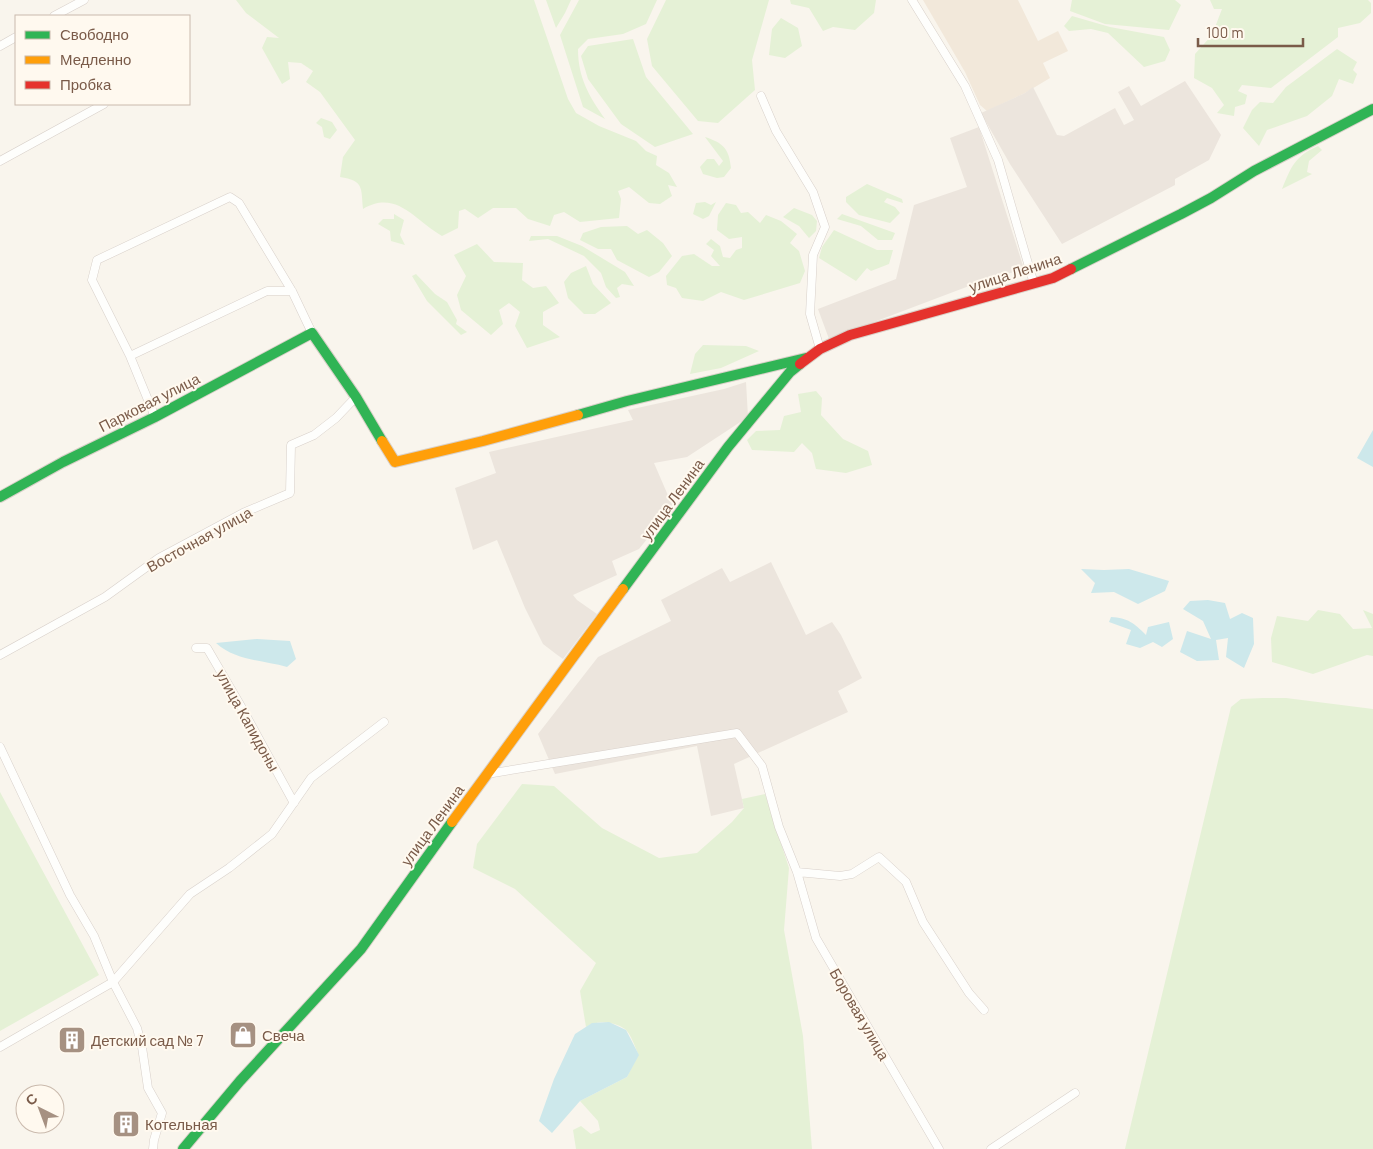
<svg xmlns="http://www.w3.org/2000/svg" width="1373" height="1149" viewBox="0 0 1373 1149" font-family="Barlow,sans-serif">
<rect width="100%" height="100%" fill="#f9f5ed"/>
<path fill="#f2e8da" d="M923 0H1018L1038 41 1058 31 1068 51 1043 63 1050 78 1025 93 987 111 980 105 965 72Z"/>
<path fill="#ece5dd" d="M1185 81 1221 135 1209 160 1175 179V185L1062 244 1010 164 981 113 1025 93 1033 87 1057 135 1064 136 1115 108 1124 125 1134 120 1118 92 1129 86 1141 106Z
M979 127 1024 269 977 283 829 339 818 309 896 279 914 205 967 187 950 138Z
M746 382 748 417 687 457 654 463 673 507 639 549 612 561 617 575 573 595 577 600 597 614 563 659 556 654 543 644 525 608 497 540 473 550 455 488 496 473 489 452 633 420 628 410 724 389Z
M771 562 806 635 832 622 841 635 862 678 838 691 848 712 734 764 744 808 711 816 697 746 555 774 538 734 598 657 671 621 661 600 722 568 730 582Z"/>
<path fill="#e5f1d6" d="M236 0H534L568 99 576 113 599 126 636 141 646 151 657 156 656 165 669 173 677 187 668 185 672 196 660 204 649 203 629 187 618 191 621 199 619 218 580 222 564 212 554 215 550 226 528 219 516 208H493L478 218 465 209 459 211 458 228 442 236C415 221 397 189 363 209 361 187 364 181 340 177L343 157 355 140 320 92 306 82 313 71 301 63 288 62 290 79 282 84 262 48 267 37 279 38 246 13Z
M546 0H571L565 13 556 28Z
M579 0H657L646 24 623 34 588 39 578 49C578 78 589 96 605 119L583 107 560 35Z
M666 0H769L752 60 755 90 718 123 698 121 652 66 647 39Z
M790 0H876L874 13 855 30 833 27 823 31 809 8 791 4Z
M1072 0H1175L1181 5 1169 30 1105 24 1070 11Z
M1210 0H1368L1371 3V13L1360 23 1338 28V37L1271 88 1242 85 1238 91 1247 95 1245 104 1235 107 1234 116 1217 113 1224 105 1212 88 1194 78 1195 54 1212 35 1222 9H1214Z
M1072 16 1110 27 1164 37 1170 50 1165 61 1144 67 1108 33 1091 29 1069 31 1064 26Z
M781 18 798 28 802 46 785 58 769 55 772 29Z
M633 39 646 77 693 134 655 147 621 124 588 79 581 56 588 46Z
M1337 49 1357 62 1353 70 1357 74 1353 84 1339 79 1332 96 1307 116 1267 130 1259 146 1243 128 1252 110 1260 102 1273 103 1286 87Z
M321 118 332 122 337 130 330 139 324 137 322 127 316 123Z
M705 137C723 143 729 148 731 168L724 177 717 178 703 174 700 167 707 159H714L719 166 723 161Z
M1318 146 1322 150 1309 161 1307 172 1312 174 1282 189C1291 167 1295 156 1318 146Z
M867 184 902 199 903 203 887 198 884 202 895 207 900 213 890 223 859 215 846 202V197Z
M705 202 711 205 716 202 709 216 703 219 693 214 696 203Z
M726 203 736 205 741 213 748 212 760 223 766 215 781 221 797 234 790 243 799 251 805 271 800 283 744 300 721 292 703 301 682 298 676 288 667 285 666 276 682 256 694 254 712 266H720L711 256 714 250 706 244 711 239 720 246 723 257 730 258 736 250 742 248V237L729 239 717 230 718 215Z
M794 208 812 215 817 221 816 231 809 238 799 226 783 217Z
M394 214 404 220 400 235 405 245 391 241 390 231 378 224 383 219H394Z
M842 214 895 233 892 240H878L861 226 837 219Z
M627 226 638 234 647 230 663 243 672 256 659 272 649 277 617 260 611 249H598L580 240 583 233 601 227Z
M834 230 877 250H893L889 264 871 271 867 268 856 281 819 258 822 247Z
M531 236H557L582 246 625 272 634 286 622 284 617 288 620 297 616 298 606 287 601 273 584 256 548 239 529 241Z
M477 244 494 262 523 263 522 280 533 288 546 286 559 303 543 312V325L560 337 527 348 515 326 520 312 509 303 499 310 503 324 491 335 461 310 457 295 466 276 454 255Z
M586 266 593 284 611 303 595 314H584L568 298 564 282 571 273Z
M416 274 435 294 447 302 457 320 456 324 467 332 461 335 427 301 412 276Z
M703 345 746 346 759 351 721 368 690 374 695 354Z
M816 391 822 398 821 415 843 439 868 451 872 465 846 473 816 469 812 453 802 443 794 452 752 450 747 440 756 431 780 430 784 416 801 412 798 394Z
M1318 610 1340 614 1353 629 1372 628 1363 610 1373 614V656L1367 655 1313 674 1272 662 1271 638 1277 616 1308 621Z
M1263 698H1286L1373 709V1149H1125L1231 707 1241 699Z
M522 784 554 786 602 828 659 858 697 853 732 822 744 808 742 799 765 794 789 868 784 930 803 1036 812 1149H576L573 1130 581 1126 591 1134 600 1130 598 1121 580 1101 627 1077 638 1054C635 1047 631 1034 625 1029 613 1021 597 1020 586 1027L580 991 596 963 515 889 473 868 477 844Z
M0 792 99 975 0 1031Z"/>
<path fill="#cde8eb" d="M1373 430V467L1357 458Z
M1081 569 1104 570 1129 569 1169 581 1165 591 1138 604 1114 592 1091 593 1095 583Z
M1208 600 1225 603 1230 619 1242 613 1253 618 1254 644 1244 668 1226 657 1228 638 1216 640 1219 660 1197 661 1180 652 1187 631 1211 639 1203 621 1183 609 1190 601Z
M1111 617C1128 618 1134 623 1146 635L1148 627 1169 622 1173 639 1162 647 1153 642 1140 648 1126 644 1131 630 1109 622Z
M257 639 290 641 296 659 287 667C262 660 236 661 216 643Z
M609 1022 626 1030 639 1055 627 1077 580 1101 552 1133 539 1121 554 1079 575 1034 592 1023Z"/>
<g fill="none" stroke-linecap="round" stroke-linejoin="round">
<g stroke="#d8d0ca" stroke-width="9">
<path id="street" d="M912 0 965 86 998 160 1034 284
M54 16 84 0
M0 46 16 37
M761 96 776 131 813 192 825 227 813 255 810 314 820 349
M0 161 104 104
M130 356 267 291H292
M155 417 130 356 92 280 97 260 230 197 239 203 292 291 312 333
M196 648H207L242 708 294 803
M0 655 105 597 159 558 243 513 290 493 291 445 314 435 336 418 356 397
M0 747 70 895 94 936 113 982 137 1028 142 1047 148 1088 162 1113 154 1140 153 1149
M487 774 737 733 762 766 779 827 797 872 816 938 939 1149
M797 872 840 876 852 874 879 857 906 882 923 922 969 993 984 1010
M0 1047 113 982 190 894 229 868 272 834 311 778 384 722
M991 1149 1075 1093"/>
</g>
<g stroke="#d9d0c8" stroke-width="12">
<path id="fast" d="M1071 269 1181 214 1211 198 1254 171 1373 109
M578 415 627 401 806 358
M0 497 63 462 155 417 312 333 356 397 382 441
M623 589 728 447 790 372 800 364
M183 1149 240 1081 361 949 452 822"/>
</g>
<g stroke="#d9d0c8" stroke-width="12">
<path id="slow" d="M382 441 395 462 483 441 578 415
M452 822 623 589"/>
</g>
<g stroke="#d9d0c8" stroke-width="12">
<path id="jam" d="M800 364 820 349 850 335 1053 278 1071 269"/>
</g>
<use href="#street" stroke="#fefefc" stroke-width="8"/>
<use href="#fast" stroke="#30b455" stroke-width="10"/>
<use href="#slow" stroke="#ff9f0a" stroke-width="10"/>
<use href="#jam" stroke="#e5322d" stroke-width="10"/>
</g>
<defs>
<g id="shop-square" transform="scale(1.4375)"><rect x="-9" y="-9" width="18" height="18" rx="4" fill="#a69182" stroke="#fff9ef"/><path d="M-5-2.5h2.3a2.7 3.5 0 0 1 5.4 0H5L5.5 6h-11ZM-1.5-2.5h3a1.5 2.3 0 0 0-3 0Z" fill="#fff"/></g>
<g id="building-square" transform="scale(1.4375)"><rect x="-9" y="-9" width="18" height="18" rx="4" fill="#a69182" stroke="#fff9ef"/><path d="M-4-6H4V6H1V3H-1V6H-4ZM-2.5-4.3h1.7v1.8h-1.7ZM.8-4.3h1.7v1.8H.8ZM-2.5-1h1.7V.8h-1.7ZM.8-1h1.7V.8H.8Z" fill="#fff"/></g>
</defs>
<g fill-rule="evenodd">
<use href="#shop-square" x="243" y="1035"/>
<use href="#building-square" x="72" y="1040"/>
<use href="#building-square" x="126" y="1124"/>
</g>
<g text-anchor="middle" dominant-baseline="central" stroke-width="4" stroke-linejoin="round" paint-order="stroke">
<g font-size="15" fill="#7a5b49" stroke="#fff9ef">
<text transform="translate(1015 272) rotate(-18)">улица Ленина</text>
<text transform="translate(149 402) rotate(-27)">Парковая улица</text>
<text transform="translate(672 499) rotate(-54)">улица Ленина</text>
<text transform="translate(199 539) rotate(-29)">Восточная улица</text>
<text transform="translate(248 720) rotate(61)">улица Капидоны</text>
<text transform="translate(432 825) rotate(-54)">улица Ленина</text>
<text transform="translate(860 1014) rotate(60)">Боровая улица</text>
</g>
<g font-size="15" fill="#7a5b49" stroke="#fff9ef" text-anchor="start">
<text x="262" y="1035">Свеча</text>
<text x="91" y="1040">Детский сад № 7</text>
<text x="145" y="1124">Котельная</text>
</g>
</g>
<rect x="15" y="15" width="175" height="90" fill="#fff9ef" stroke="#cabaad"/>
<rect x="25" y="31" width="25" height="8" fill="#30b455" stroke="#cabaad"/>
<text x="60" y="40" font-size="15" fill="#7a5b49">Свободно</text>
<rect x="25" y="56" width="25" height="8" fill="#ff9f0a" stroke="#cabaad"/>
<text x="60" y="65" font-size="15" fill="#7a5b49">Медленно</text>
<rect x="25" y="81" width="25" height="8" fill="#e5322d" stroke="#cabaad"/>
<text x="60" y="90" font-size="15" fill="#7a5b49">Пробка</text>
<g transform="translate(40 1109) rotate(318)"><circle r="24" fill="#fff9ef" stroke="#cabaad"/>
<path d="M0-4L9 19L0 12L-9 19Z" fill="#a69182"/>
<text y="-8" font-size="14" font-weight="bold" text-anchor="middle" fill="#7a5b49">С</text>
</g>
<path d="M1198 38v8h105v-8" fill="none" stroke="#7a5b49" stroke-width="2.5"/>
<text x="1206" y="38" font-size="15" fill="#7a5b49" stroke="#fff9ef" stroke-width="4" paint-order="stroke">100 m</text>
</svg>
